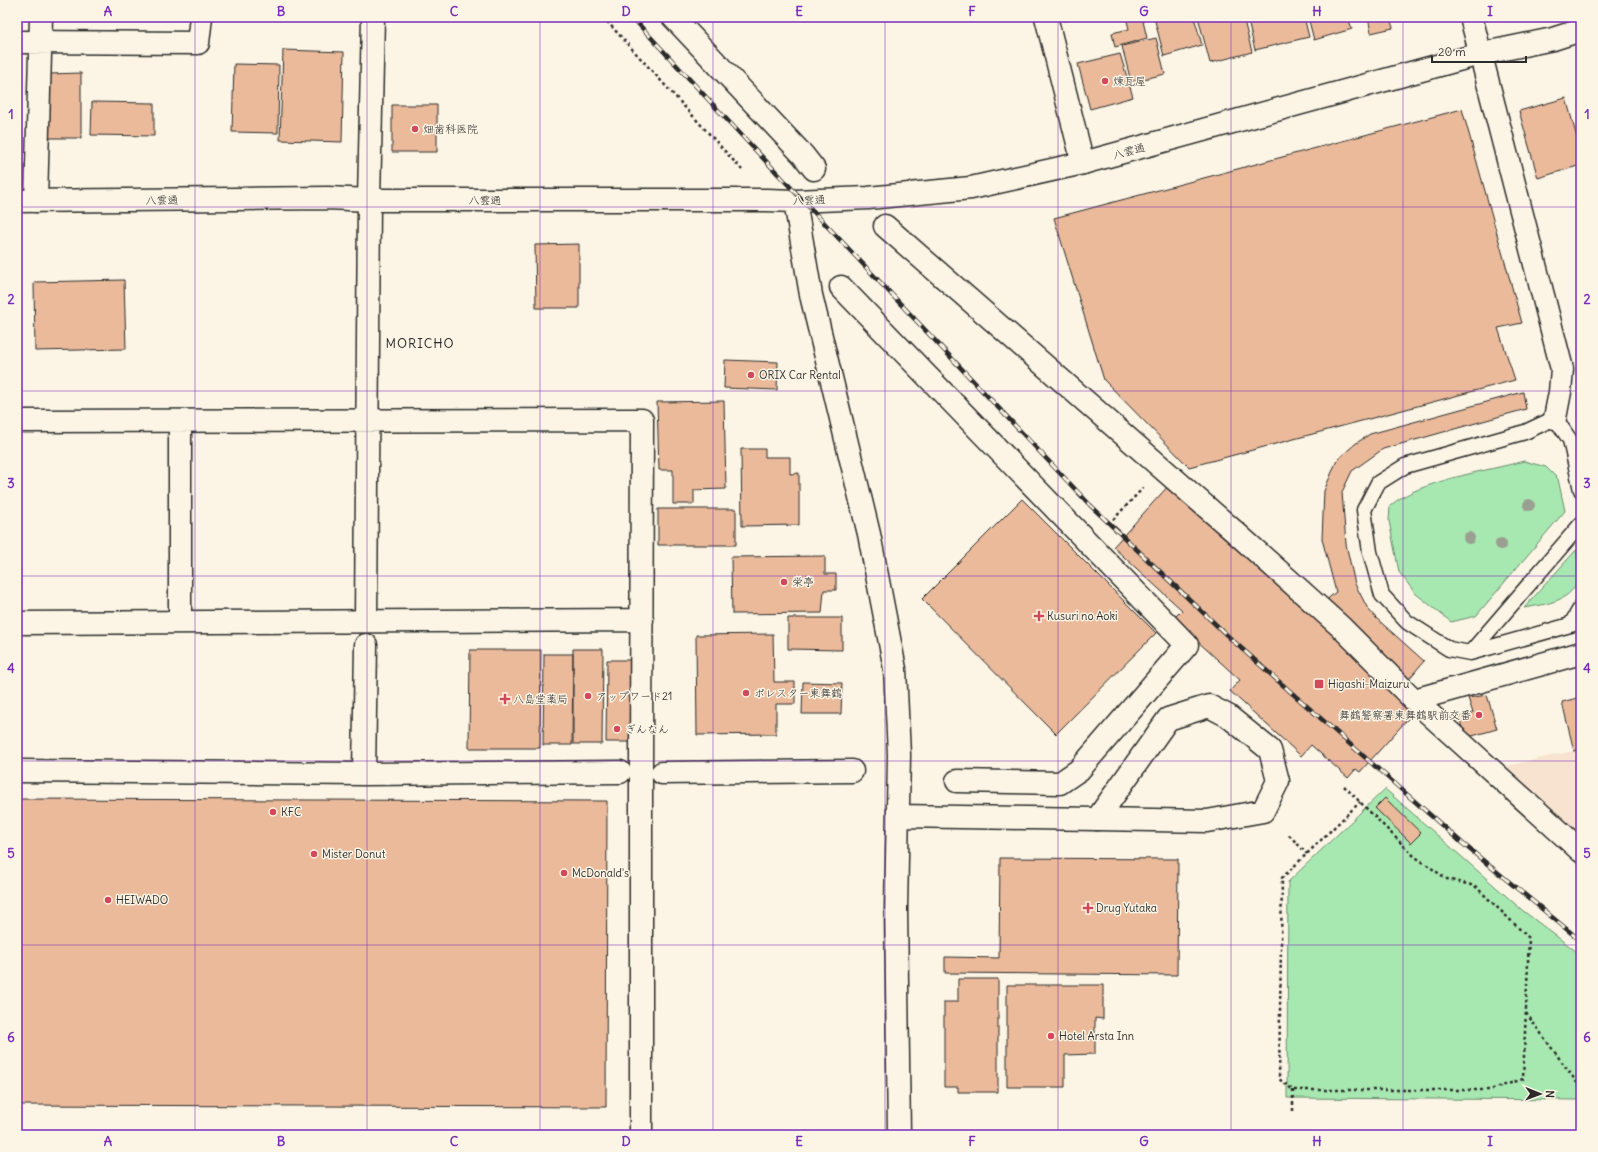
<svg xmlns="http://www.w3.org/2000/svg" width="1598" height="1152" viewBox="0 0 1598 1152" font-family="Delius,'Klee One',sans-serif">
<rect width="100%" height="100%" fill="#fcf5e5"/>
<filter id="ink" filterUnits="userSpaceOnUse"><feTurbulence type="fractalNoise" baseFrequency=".025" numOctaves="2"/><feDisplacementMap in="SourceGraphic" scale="8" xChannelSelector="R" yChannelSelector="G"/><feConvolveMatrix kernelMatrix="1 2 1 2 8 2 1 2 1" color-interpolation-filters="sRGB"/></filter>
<g filter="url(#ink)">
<path fill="#f7e3cf" d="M1581 749V838L1502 767Z"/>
<path fill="#a7e8b0" stroke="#698a6e" d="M1524 461 1546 467 1558 479 1565 511 1476 616 1451 622 1415 593 1399 572 1389 521 1390 506C1417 481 1487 471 1524 461Z
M1576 550C1577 558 1579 567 1578 575 1575 602 1545 604 1524 608Z
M1385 789 1522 910 1581 955V1100L1287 1098 1288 882Z"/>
<path fill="#eaba9b" stroke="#2b2b2b" d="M1063 17H1081L1064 21Z
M1126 17H1142L1147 38 1115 47 1112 33 1129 29Z
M1154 17H1194L1202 45 1164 56Z
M1198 17H1243L1252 52 1210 63Z
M1247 17H1304L1309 37 1255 50Z
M1308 17H1348L1352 29 1314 40Z
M1368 17H1390L1393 28 1371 33Z
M1156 38 1165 74 1131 82 1122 46Z
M283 50 344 52 342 142 280 140Z
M1120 54 1133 97 1090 109 1078 64Z
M234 64 279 65 278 133 232 132Z
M81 73V138H49V74Z
M1566 98 1581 152V165L1538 178 1519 111Z
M92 102 154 103V136L91 135Z
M392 105H437V152H392Z
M1462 109 1522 323 1498 328 1515 380 1189 467 1104 380 1054 218Z
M579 244V308H536L535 245Z
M124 280 126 349 35 351 34 282Z
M725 360 778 362 777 390 724 388Z
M1523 392 1526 409 1383 449 1352 471 1342 492 1346 544 1355 584 1368 609 1376 618 1424 661 1409 679 1325 601 1336 592 1322 539 1324 491 1337 460 1355 444 1370 434Z
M724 401 726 489 694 490V504H673V470H659L657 402Z
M741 449H765V457H790V474L799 473V525L742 526Z
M1170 484 1393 664 1415 711 1360 772 1356 769 1348 778 1311 745 1301 756 1230 691 1240 680 1173 619 1182 610 1113 547Z
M1022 499 1156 633 1056 734 922 599Z
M658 509H736V545H658Z
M825 556V574H836V590H824L822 613 732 614 731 557Z
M788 618H842V650L788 649Z
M773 634 774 682H795V704H776V734L697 735 696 635Z
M573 649H603L602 744H573Z
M470 650H541L540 748H469Z
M544 654H573L572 745H543Z
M607 660H631L630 742H606Z
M803 682 842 683 841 714H802Z
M1487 695 1497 729 1465 738 1459 717 1473 713 1468 698Z
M1581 697V749L1574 751 1562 702Z
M1385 798 1421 833 1411 843 1375 808Z
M17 799 607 801 606 1107 17 1105Z
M1000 858 1178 859 1177 975 945 973V957L999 958Z
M958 979H998V1092H958V1087H944V1002H958Z
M1007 985H1103V1019L1095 1018V1054L1065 1055V1087H1007Z"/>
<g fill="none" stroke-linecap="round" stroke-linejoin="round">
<g stroke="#2b2b2b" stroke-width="17">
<path id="service" d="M1581 490 1570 440 1555 418 1525 432 1405 466 1378 483 1364 510 1370 552 1382 595 1407 622 1449 649 1470 653 1581 622
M1571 624 1581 607
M1470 653 1581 524"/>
</g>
<g stroke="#2b2b2b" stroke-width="25">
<path id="pedestrian" d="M673 17 803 155 814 169
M885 226 1235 532 1341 627 1414 700 1581 653
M841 287 1187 645 1079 770 1060 783 957 781
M1414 700 1581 851
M17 771 364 774 620 772
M662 773 852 771
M364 774 366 645"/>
</g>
<g stroke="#2b2b2b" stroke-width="25">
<path id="minor" d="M1046 17 1083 163
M1471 17 1562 369 1560 392 1555 418
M17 42 198 43 201 17
M36 201 41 17
M17 421 642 420 641 770
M366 621 369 200 373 17
M180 622V421
M17 623 642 620
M1209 706 1228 716 1270 750 1278 781 1263 811 1207 821 1097 819 1168 719Z"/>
</g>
<g stroke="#2b2b2b" stroke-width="25">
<path id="tertiary" d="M17 201 328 198 369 200H767L795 201 868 198 971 188 1083 163 1480 54 1553 39 1581 30
M795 201 811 295 869 534 895 669 899 755 896 909 899 1135
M898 816 1097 819
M641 1135V770"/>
</g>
<path stroke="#2b2b2b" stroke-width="2.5" stroke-dasharray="3 3" stroke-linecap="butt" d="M603 17 742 170
M1109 524 1143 488
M1344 786 1414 856 1447 879 1475 886 1529 938 1523 1079 1490 1090H1293L1279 1079 1282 878 1360 802
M1289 835 1307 854
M1526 1013 1581 1088
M1293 1111V1090"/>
<use href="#service" stroke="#fcf5e5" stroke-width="14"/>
<use href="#pedestrian" stroke="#fcf5e5" stroke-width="22"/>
<use href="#minor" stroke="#fcf5e5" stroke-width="22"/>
<use href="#tertiary" stroke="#fcf5e5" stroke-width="22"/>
<g stroke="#2b2b2b" stroke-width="4.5">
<path id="rail" d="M632 17 730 123 1090 505 1232 640 1462 843 1581 941"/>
</g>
<use href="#rail" stroke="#fcf5e5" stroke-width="3" stroke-dasharray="9" stroke-linecap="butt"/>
</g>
<g fill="#9aa091">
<circle cx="1529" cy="505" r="6"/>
<circle cx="1469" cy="538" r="6"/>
<circle cx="1501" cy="544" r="6"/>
</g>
</g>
<path fill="none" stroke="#7b2cbf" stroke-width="1" stroke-opacity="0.55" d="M195 17V1135M367 17V1135M540 17V1135M713 17V1135M885 17V1135M1058 17V1135M1231 17V1135M1403 17V1135M17 207H1581M17 391H1581M17 576H1581M17 761H1581M17 945H1581"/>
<g fill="#d1495b" stroke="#fcf5e5" stroke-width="1.5">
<circle cx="1105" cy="81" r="4"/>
<circle cx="415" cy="129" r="4"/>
<circle cx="751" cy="375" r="4"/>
<circle cx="784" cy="582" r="4"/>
<path d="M1037 610h4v4h4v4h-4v4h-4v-4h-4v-4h4z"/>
<rect x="1314" y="679" width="10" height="10" rx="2"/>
<circle cx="746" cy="693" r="4"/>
<circle cx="588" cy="696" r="4"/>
<path d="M503 693h4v4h4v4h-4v4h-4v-4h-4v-4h4z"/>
<circle cx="1479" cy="715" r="4"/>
<circle cx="617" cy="729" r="4"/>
<circle cx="273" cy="812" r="4"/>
<circle cx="314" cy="854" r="4"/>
<circle cx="564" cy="873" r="4"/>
<circle cx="108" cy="900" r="4"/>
<path d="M1086 902h4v4h4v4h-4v4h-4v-4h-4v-4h4z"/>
<circle cx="1051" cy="1036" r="4"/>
</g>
<g text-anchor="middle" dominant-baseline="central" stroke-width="3" stroke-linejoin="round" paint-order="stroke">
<g font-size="11" fill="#2b2b2b" stroke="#fcf5e5" text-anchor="start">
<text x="1113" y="81">煉瓦屋</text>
<text x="423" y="129">畑歯科医院</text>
<text x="759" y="375">ORIX Car Rental</text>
<text x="792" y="582">栄亭</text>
<text x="1047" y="616">Kusuri no Aoki</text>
<text x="1328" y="684">Higashi-Maizuru</text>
<text x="754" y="693">ポレスター東舞鶴</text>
<text x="596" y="696">アップワード21</text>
<text x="513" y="699">八島堂薬局</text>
<text x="1471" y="715" text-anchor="end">舞鶴警察署東舞鶴駅前交番</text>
<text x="625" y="729">ぎんなん</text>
<text x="281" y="812">KFC</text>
<text x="322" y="854">Mister Donut</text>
<text x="572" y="873">McDonald's</text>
<text x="116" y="900">HEIWADO</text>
<text x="1096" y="908">Drug Yutaka</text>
<text x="1059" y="1036">Hotel Arsta Inn</text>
</g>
<g font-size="11" fill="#2b2b2b" stroke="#fcf5e5">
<text transform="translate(1129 151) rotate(-15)">八雲通</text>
<text transform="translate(162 200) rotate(-1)">八雲通</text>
<text x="485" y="200">八雲通</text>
<text transform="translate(809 200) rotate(-2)">八雲通</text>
</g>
<g font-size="13" letter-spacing="1" fill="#2b2b2b" stroke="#fcf5e5">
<text x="420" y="343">MORICHO</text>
</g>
</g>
<rect width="1598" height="1152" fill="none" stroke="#fcf5e5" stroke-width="44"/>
<g transform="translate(1540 1094) rotate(91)" stroke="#fcf5e5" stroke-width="3" paint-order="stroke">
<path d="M0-3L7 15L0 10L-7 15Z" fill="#2b2b2b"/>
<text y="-6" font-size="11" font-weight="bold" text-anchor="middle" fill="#2b2b2b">N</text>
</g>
<path d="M1432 56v6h94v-6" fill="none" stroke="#2b2b2b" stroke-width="2"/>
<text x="1438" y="56" font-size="12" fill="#2b2b2b" stroke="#fcf5e5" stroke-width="3" paint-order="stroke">20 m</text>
<rect x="22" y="22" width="1554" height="1108" fill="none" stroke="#7b2cbf" stroke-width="1.5"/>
<g font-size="13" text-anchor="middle" font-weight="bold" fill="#7b2cbf">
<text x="108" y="16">A</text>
<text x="281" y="16">B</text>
<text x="454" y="16">C</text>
<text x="626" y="16">D</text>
<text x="799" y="16">E</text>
<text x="972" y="16">F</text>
<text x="1144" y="16">G</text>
<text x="1317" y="16">H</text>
<text x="1490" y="16">I</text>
<text x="11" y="119">1</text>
<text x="1587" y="119">1</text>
<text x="11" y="304">2</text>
<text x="1587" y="304">2</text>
<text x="11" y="488">3</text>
<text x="1587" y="488">3</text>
<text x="11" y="673">4</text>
<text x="1587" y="673">4</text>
<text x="11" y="858">5</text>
<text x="1587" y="858">5</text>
<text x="11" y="1042">6</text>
<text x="1587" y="1042">6</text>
<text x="108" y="1146">A</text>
<text x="281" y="1146">B</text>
<text x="454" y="1146">C</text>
<text x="626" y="1146">D</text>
<text x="799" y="1146">E</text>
<text x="972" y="1146">F</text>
<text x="1144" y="1146">G</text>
<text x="1317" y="1146">H</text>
<text x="1490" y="1146">I</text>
</g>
</svg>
